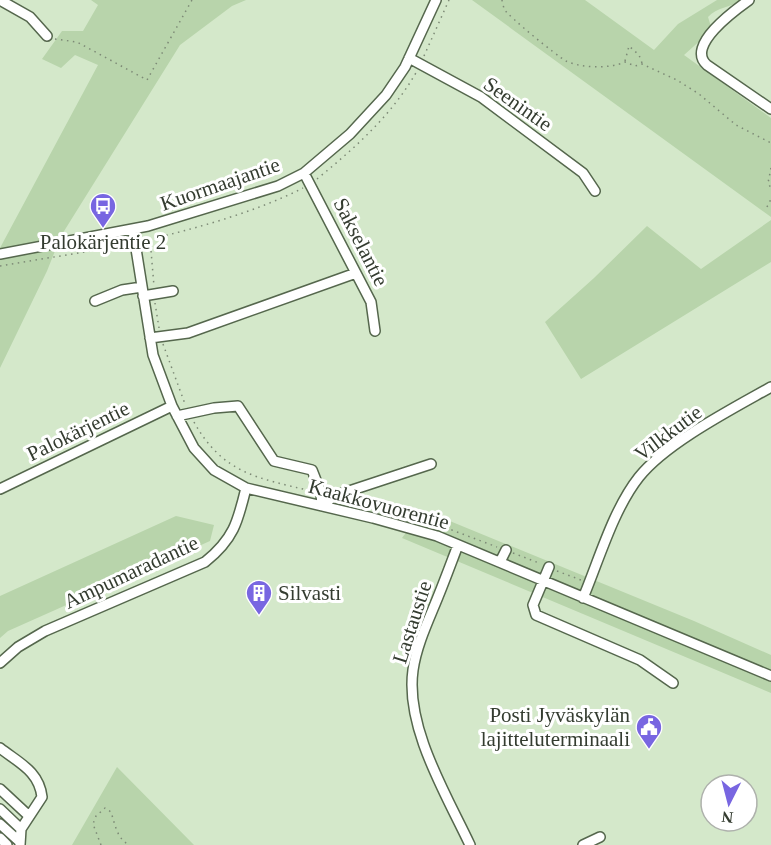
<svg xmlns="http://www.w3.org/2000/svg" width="771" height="845" viewBox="0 0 771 845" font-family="Georgia,serif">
<rect width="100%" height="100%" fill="#d4e8ca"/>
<path fill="#b8d4ab" d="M91 0H246L232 6 180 45 61 236 47 271 0 368V248L98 65 75 55 61 68 42 59 62 31H83L98 5Z
M472 0H585L654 50 678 24 717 0H741C730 8 717 7 708 17L712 30 684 55 771 118V217Z
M771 220V262L581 379 545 322 594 278 647 226 701 269Z
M423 510 694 621 771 655V693L402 538Z
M176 516 214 525 210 541 8 631 0 638V596Z
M117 767 194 845H72Z"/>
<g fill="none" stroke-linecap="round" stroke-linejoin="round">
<g stroke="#55674d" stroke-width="12">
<path id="minor" d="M0 0 30 17 47 36
M749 0C735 10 685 46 707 65L771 109
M409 58 481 97 583 173 595 191
M304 173 371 302 375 331
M133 230 153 355 172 406 194 448 214 470 246 488 373 518 437 536 771 676
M0 254 148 226 278 186 304 173 350 134 386 95 405 67 436 0
M143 296 173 291
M95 301 122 290 142 287
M150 338 188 333 356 273
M177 416 214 408 238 406 274 461 312 470 321 493 322 506
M0 489 172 406
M322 506 334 496 431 464
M458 545C450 566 442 588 433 609 425 628 416 649 413 670 405 727 446 794 470 845
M500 562 506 550
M549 567 533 605 536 615 640 660 673 683
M583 598C599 560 613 510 639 477 666 443 732 409 771 387
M0 663 18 647 45 631 205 562C234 539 238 521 246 488
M0 748C19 763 39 771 42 797L21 829 20 845
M0 789 29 816
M0 809 21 829
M0 824 20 842
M0 838 7 845
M583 845 600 837"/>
</g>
<path stroke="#7d8a76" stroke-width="1.5" stroke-dasharray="1.5 4.5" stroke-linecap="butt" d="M502 0C502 1 504 8 504 9 509 17 557 56 566 61 581 68 609 69 625 62L635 66 642 64 677 80 699 94 736 125 771 143
M55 39 77 42 147 80 192 0
M424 56 449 0
M625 61 629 46 639 55 642 63
M771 168 768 183 771 188
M317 179C356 147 392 115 417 71
M767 207 771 199
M150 239 154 286
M143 241C194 229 256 212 303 188
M0 266 126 245
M155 303 159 328
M163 344 185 404
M194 422C223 474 258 478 311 491
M354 500 404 512 497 547
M513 553 539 563
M557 571 581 580
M101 845 93 824 96 816 105 808 111 812C115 824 117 840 130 845"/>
<use href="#minor" stroke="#fff" stroke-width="9"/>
</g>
<defs>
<g id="bus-pin" transform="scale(1.35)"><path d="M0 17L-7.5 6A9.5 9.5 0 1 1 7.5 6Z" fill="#7866e1" stroke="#fff"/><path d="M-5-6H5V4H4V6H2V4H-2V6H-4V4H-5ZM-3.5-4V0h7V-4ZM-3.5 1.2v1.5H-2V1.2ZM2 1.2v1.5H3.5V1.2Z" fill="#fff"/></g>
<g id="building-pin" transform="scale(1.35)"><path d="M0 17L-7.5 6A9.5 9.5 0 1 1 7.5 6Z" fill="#7866e1" stroke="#fff"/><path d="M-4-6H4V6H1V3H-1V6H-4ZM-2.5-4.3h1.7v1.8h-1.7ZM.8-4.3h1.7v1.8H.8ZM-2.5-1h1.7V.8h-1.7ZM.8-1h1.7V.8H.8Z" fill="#fff"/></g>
<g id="civic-pin" transform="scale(1.35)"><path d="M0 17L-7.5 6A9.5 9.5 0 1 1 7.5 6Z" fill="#7866e1" stroke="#fff"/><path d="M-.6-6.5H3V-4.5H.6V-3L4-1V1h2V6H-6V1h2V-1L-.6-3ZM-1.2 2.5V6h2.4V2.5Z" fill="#fff"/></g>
</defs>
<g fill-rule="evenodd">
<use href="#bus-pin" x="103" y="206"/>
<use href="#building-pin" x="259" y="593"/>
<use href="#civic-pin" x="649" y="727"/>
</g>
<g text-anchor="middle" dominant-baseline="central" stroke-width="6" stroke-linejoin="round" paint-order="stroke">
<g font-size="21" fill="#343c30" stroke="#fff">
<text transform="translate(518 104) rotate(35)">Seenintie</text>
<text transform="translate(220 184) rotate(-19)">Kuormaajantie</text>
<text transform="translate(361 242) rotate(63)">Sakselantie</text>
<text transform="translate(78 431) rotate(-26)">Palokärjentie</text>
<text transform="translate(668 433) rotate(-37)">Vilkkutie</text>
<text transform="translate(379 504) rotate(15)">Kaakkovuorentie</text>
<text transform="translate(131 572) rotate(-25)">Ampumaradantie</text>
<text transform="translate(412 622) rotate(-72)">Lastaustie</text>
</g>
<g font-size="21" fill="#343c30" stroke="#fff">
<text x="103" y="242">Palokärjentie 2</text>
<text x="278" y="593" text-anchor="start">Silvasti</text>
<text x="630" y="715" text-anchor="end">Posti Jyväskylän<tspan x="630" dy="24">lajitteluterminaali</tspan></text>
</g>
</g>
<g transform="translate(729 803) rotate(186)"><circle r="28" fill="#ffffff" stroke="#aeb1ac" stroke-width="1.5"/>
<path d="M0-4.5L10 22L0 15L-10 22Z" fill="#7866e1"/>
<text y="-9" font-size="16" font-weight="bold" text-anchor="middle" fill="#343c30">N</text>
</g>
</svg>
